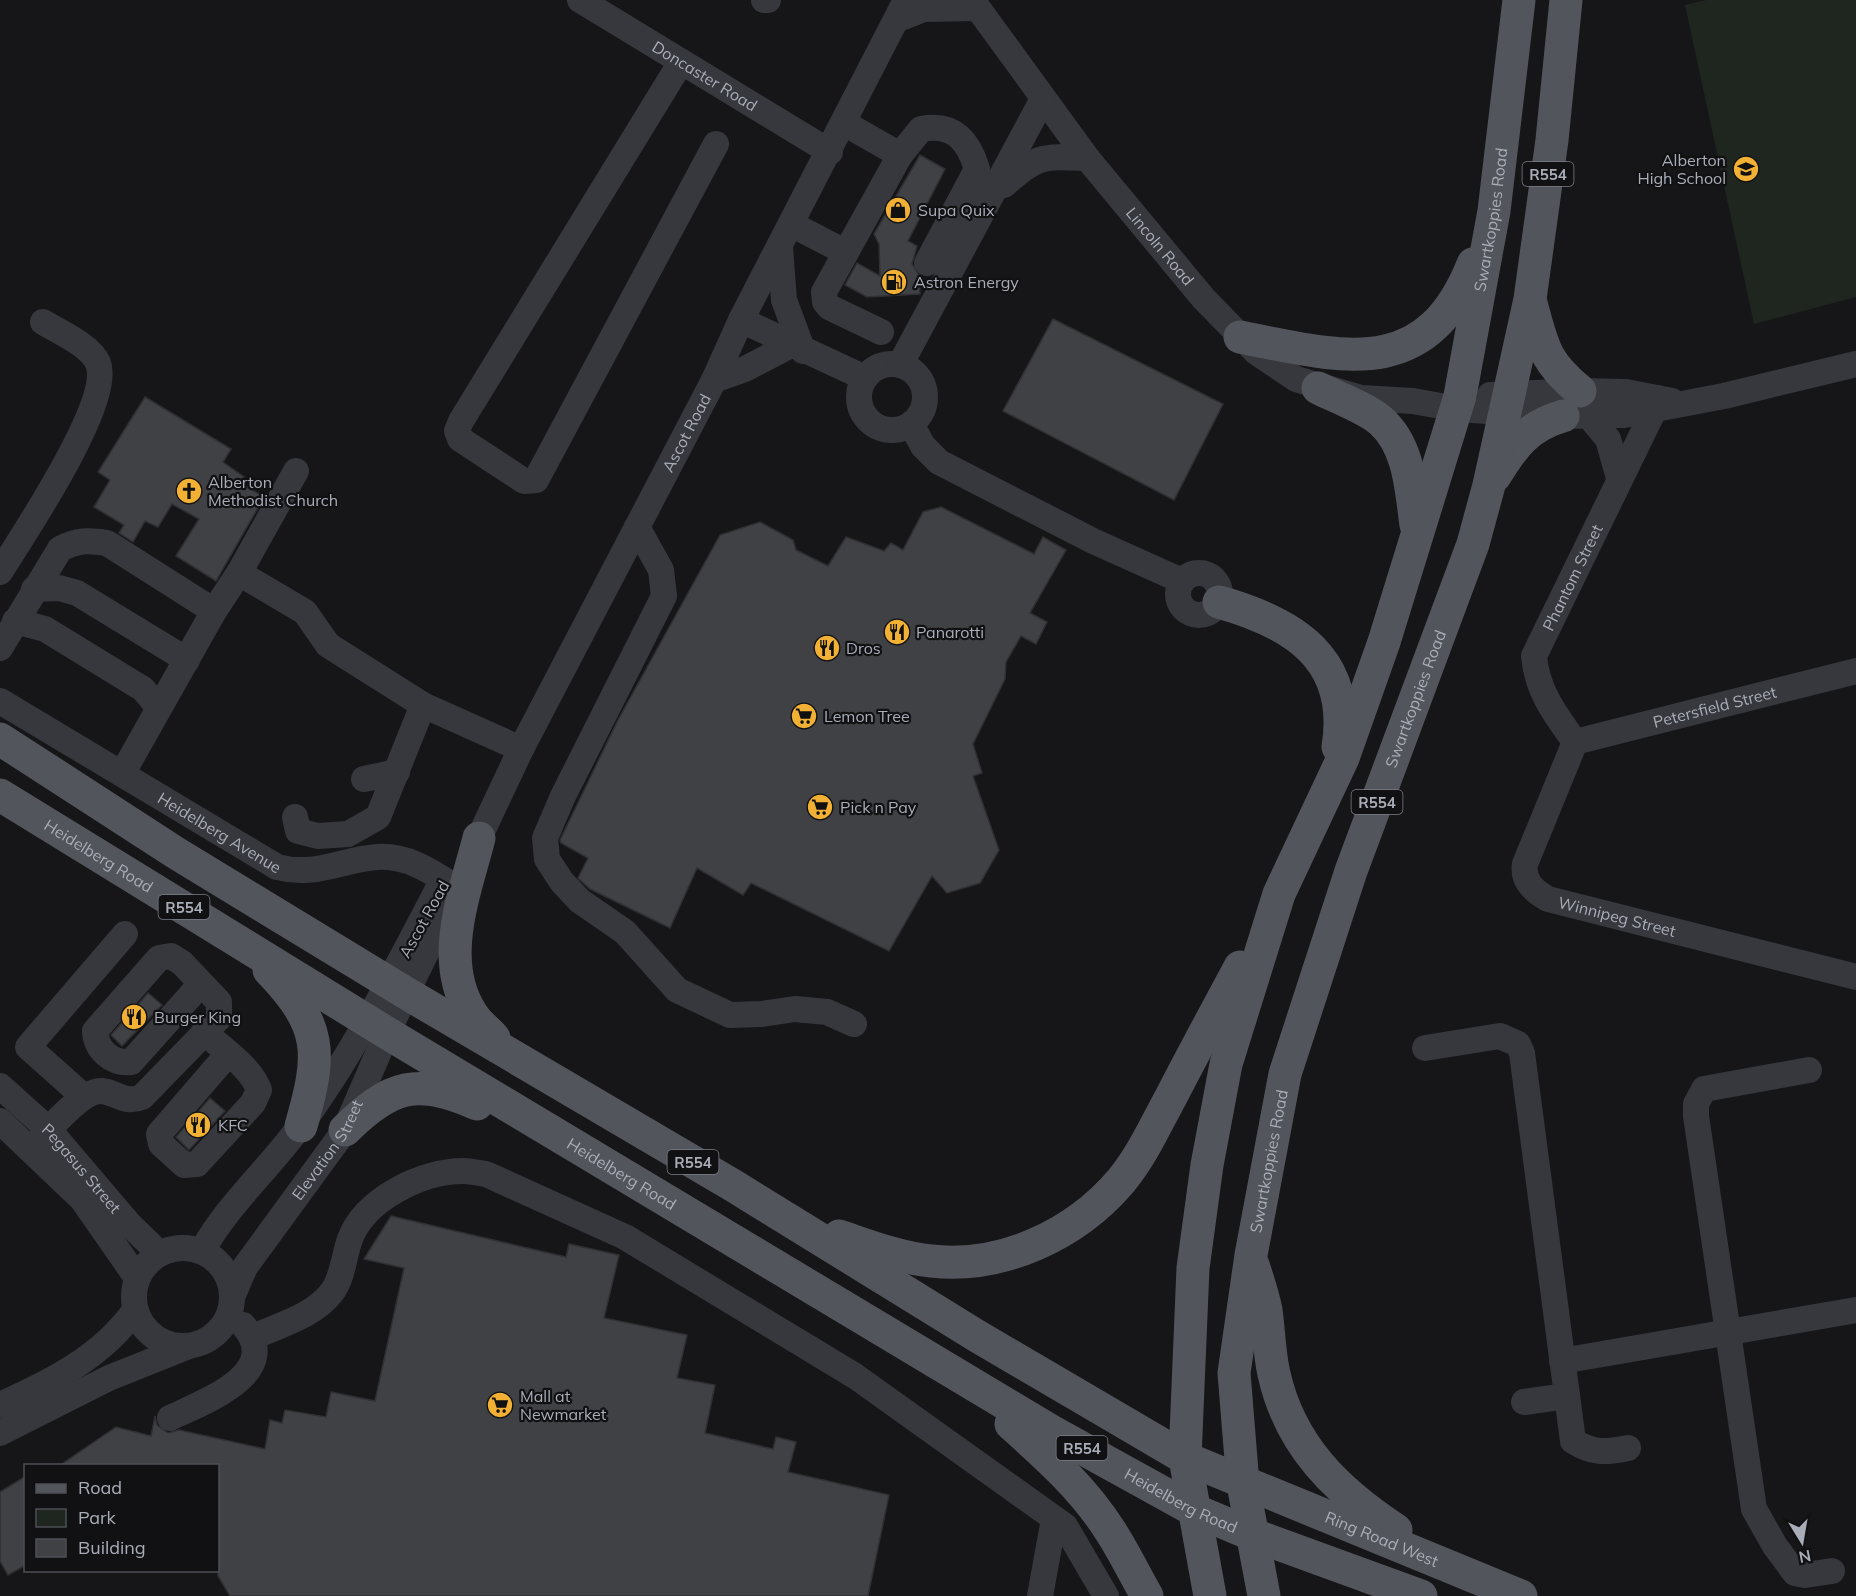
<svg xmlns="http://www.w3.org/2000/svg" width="1856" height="1596" viewBox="0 0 1856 1596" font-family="Mulish,sans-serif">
<rect width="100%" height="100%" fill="#161618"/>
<path fill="#1e261f" d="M1706 0H1856V297L1754 324 1685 5Z"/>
<path fill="#404145" stroke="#303034" stroke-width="1.5" d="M920 155 945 169 908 241 917 246 912 264 919 275 920 294 867 297 845 285 857 263 880 276 879 244 874 234Z
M1053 319 1223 404 1174 500 1003 411Z
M145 397 231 449 223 462 244 477 240 483 264 497 216 581 176 556 199 519 172 504 158 527 145 521 133 542 119 533 124 525 94 507 110 480 98 472Z
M941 507 1034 554 1043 537 1066 550 1030 613 1047 622 1036 644 1021 636 1006 662 1005 679 973 744 982 773 973 776 999 850 980 883 947 893 932 876 889 951 751 883 743 895 697 868 670 928 590 889 578 878 588 858 561 843 560 840 618 720 720 535 760 522 793 540 796 550 828 566 846 537 884 551 891 543 903 550 923 512Z
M148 993 162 1005 122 1046 111 1035Z
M210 1098 225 1111 189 1150 176 1137Z
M391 1216 566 1257 569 1244 619 1255 604 1318 687 1335 677 1378 715 1385 705 1433 773 1449 776 1437 796 1442 788 1472 889 1495 868 1596H230L218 1576V1466H59L116 1427 151 1436 155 1416 157 1425 168 1433 179 1430 265 1449 270 1420 282 1423 285 1410 326 1417 331 1392 375 1401 404 1268 364 1259Z
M26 1476V1565L8 1575 0 1561V1492Z"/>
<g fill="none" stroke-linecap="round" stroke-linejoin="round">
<g stroke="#37383d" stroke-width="26">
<path id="s1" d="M580 0 830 152"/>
<path d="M764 0H768"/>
<path id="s2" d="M972 0 1087 158 1204 299 1256 352 1296 379 1361 398 1413 401 1457 409 1563 416 1624 415 1724 396 1856 364"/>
<path d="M896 20 924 9 977 8"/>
<path d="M681 62 461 421 457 431 460 439 524 481 536 480 716 144"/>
<path d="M844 123 900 155 921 129C953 123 968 139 977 169L927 263"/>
<path d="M1004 185C1037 155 1043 156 1087 158"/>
<path d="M791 224 845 252"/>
<path d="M780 247 784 300 803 351"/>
<path d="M741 320 865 378"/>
<path d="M881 332 829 307 825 302 824 292 900 155"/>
<circle cx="892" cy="397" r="33"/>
<path d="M900 365 1043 99"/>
<path d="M714 380 745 369 791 345"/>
<path d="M1490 395 1580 391 1626 392 1672 401"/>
<path d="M1588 415 1608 439 1619 478"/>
<path d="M911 424 923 446 939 462 1093 541 1182 581"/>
<path d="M637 527 661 570 664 596 563 796 545 838 547 859 562 882 580 901 625 932 677 990 730 1015 762 1014 795 1009 827 1012 854 1024"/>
<path d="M0 572C23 535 113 402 98 363 90 345 59 332 43 322"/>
<circle cx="1199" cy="594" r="21"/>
<path d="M239 573 296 471"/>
<path d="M34 589 59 588 77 593 187 660"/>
<path d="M15 621 45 629 143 689 159 708"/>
<path d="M0 648 60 549C77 540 88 540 107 543L214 611 239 573 305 612 328 645 423 705 521 749"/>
<path id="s3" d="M0 701 277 867C315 877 340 860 377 857 408 855 432 872 457 888"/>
<path id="s4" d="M1575 742 1525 864C1522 881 1534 891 1548 899L1856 977"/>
<path id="s5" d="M1575 742C1555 714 1537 691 1534 656L1654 410 1657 398"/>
<path id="s6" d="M1575 742 1856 671"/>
<path d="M122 774 214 611"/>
<path d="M364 779 397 772"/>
<path d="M295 817 298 831 318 836 348 834 378 817 423 705"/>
<path id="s7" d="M471 855 521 749 714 380 741 320 906 0"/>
<path d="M204 1032C222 1049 251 1067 259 1090L253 1103 197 1164 184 1165 161 1144 159 1134 228 1054"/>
<path d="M1425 1048 1500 1036 1518 1044 1522 1053 1573 1441C1592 1453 1605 1453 1628 1448"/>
<path d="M1809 1070 1704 1089 1696 1104V1116L1754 1509 1775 1546 1795 1573 1805 1575 1832 1571"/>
<path id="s8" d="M0 1086 49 1130 129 1224 159 1253"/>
<path d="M83 1096 28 1047 125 934"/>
<path d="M0 1121 82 1199 137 1278"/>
<path d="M31 1149C45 1134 82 1089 102 1091 118 1093 125 1104 142 1097L219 1018V1002L182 963 171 956 159 958 95 1031C96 1050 112 1064 131 1062L201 984"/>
<circle cx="183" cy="1297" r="49"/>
<path d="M202 1251C228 1204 269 1169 300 1126 355 1051 397 967 440 885"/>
<path id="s9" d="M233 1295 245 1267 345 1130 387 1033 457 889"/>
<path d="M253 1337C280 1325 314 1316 332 1292 343 1278 344 1255 350 1239 365 1199 422 1171 463 1171 470 1171 479 1173 486 1174L625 1237 855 1376 1065 1526 1106 1596"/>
<path d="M1562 1361 1856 1310"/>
<path d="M1524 1402 1567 1396"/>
<path d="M0 1405C51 1382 102 1357 135 1310"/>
<path d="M170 1418C203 1402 285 1373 243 1325"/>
<path d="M0 1433 109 1378 189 1346"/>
<path d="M1040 1596 1054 1519"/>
</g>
<g stroke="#53555c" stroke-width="33">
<path d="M1531 303C1543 347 1544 361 1580 391"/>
<path d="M1240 337C1342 357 1426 383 1473 264"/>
<path d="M1318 388C1336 397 1366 408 1381 421 1410 447 1411 490 1416 525"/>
<path d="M1495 476C1514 445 1528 426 1563 416"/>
<path d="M1219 602C1294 623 1352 659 1338 747"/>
<path id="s10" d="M0 739 176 853 406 993 734 1186 977 1336 1185 1458 1521 1596"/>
<path id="s11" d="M0 795 387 1033 1051 1431 1194 1510 1251 1534 1421 1596"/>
<path d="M479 838C465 893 437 961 472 1014 477 1023 487 1030 494 1038"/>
<path d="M269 970C323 1026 322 1053 301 1126"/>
<path d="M345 1130C390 1085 418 1077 477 1104"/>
<path d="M839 1236C869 1246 900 1258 931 1261 1002 1269 1075 1235 1121 1181 1142 1156 1156 1124 1172 1095 1194 1052 1217 1010 1240 967"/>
<path d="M1253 1265C1258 1280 1263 1295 1266 1310 1269 1331 1269 1352 1274 1374 1290 1446 1337 1491 1396 1530"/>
<path d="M1011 1424C1047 1456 1085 1490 1111 1532 1124 1552 1135 1575 1147 1596"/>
<path id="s12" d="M1210 1596 1185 1458 1193 1268 1207 1165 1226 1064 1279 894 1343 758 1384 642 1460 396 1494 211 1519 0"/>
<path id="s13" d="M1264 1596 1243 1484 1234 1373 1251 1255 1285 1074 1351 871 1473 544 1489 485 1530 299 1552 140 1566 0"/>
</g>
</g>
<defs>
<g id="school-disc" transform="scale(1.35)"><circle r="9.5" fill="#f2b134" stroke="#111113"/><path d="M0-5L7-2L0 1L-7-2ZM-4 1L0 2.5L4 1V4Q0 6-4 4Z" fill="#111"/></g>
<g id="shop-disc" transform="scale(1.35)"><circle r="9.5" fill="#f2b134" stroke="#111113"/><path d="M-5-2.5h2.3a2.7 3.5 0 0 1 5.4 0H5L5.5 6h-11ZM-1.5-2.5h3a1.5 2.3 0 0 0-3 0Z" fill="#111"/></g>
<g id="fuel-disc" transform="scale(1.35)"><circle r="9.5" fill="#f2b134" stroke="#111113"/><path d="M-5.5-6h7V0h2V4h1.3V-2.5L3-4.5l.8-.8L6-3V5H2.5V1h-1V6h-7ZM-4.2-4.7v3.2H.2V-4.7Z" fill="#111"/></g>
<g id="church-disc" transform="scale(1.35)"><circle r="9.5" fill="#f2b134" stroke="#111113"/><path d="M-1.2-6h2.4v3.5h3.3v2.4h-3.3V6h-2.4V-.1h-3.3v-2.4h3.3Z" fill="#111"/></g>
<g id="restaurant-disc" transform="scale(1.35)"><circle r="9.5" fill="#f2b134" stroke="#111113"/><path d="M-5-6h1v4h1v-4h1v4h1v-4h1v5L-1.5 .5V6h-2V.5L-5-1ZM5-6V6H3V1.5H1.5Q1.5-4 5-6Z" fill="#111"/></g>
<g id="supermarket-disc" transform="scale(1.35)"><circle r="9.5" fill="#f2b134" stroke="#111113"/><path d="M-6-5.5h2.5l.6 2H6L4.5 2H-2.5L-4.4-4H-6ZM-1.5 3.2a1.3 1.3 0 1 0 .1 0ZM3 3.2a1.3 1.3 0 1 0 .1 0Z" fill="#111"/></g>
</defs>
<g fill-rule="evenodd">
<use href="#school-disc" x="1746" y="169"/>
<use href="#shop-disc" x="898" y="210"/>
<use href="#fuel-disc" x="894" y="282"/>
<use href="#church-disc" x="189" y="491"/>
<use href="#restaurant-disc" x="897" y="632"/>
<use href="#restaurant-disc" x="827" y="648"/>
<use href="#supermarket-disc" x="804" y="716"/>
<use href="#supermarket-disc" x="820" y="807"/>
<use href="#restaurant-disc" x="134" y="1017"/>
<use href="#restaurant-disc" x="198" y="1125"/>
<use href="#supermarket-disc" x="500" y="1405"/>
</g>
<g text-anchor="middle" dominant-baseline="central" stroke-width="4.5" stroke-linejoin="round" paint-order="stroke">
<g fill="#111113" stroke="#7b7e86" stroke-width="1.5">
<rect x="1522.5" y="162" width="51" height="24" rx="4.5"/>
<rect x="1351.5" y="790" width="51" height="24" rx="4.5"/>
<rect x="158.5" y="895" width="51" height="24" rx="4.5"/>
<rect x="667.5" y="1150" width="51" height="24" rx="4.5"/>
<rect x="1056.5" y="1436" width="51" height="24" rx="4.5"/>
</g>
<g font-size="15" font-weight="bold" fill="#a8adb8">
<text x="1548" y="174">R554</text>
<text x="1377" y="802">R554</text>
<text x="184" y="907">R554</text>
<text x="693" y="1162">R554</text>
<text x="1082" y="1448">R554</text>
</g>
<g font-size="16" fill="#a8adb8" stroke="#111113">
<text stroke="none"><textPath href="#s1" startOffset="146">Doncaster Road</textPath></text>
<text stroke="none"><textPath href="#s12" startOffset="1425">Swartkoppies Road</textPath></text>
<text stroke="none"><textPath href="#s2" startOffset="310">Lincoln Road</textPath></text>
<text stroke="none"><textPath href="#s7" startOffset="474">Ascot Road</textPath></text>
<text stroke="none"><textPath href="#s5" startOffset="184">Phantom Street</textPath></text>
<text stroke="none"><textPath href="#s13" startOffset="926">Swartkoppies Road</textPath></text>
<text stroke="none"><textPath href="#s6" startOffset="144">Petersfield Street</textPath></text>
<text stroke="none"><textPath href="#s3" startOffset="256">Heidelberg Avenue</textPath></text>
<text stroke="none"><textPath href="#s11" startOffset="116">Heidelberg Road</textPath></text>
<text stroke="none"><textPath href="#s4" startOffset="248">Winnipeg Street</textPath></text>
<text transform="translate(424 919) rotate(-61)">Ascot Road</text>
<text stroke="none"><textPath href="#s9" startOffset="174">Elevation Street</textPath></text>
<text stroke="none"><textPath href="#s13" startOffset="440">Swartkoppies Road</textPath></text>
<text stroke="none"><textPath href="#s8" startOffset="116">Pegasus Street</textPath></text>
<text stroke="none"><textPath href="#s11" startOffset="728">Heidelberg Road</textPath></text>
<text stroke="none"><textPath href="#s11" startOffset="1376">Heidelberg Road</textPath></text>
<text stroke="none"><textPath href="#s10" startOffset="1599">Ring Road West</textPath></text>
</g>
<g font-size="16" fill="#a8adb8" stroke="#111113" text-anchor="start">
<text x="1726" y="160" text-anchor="end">Alberton<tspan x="1726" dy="18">High School</tspan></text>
<text x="918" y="210">Supa Quix</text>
<text x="914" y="282">Astron Energy</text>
<text x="208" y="482">Alberton<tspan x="208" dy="18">Methodist Church</tspan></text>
<text x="916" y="632">Panarotti</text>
<text x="846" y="648">Dros</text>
<text x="824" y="716">Lemon Tree</text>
<text x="840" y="807">Pick n Pay</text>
<text x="154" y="1017">Burger King</text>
<text x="218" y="1125">KFC</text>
<text x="520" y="1396">Mall at<tspan x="520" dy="18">Newmarket</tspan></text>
</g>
</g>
<rect x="24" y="1464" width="195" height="108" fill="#111113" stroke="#4d4f55" stroke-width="1.5"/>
<rect x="36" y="1484" width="30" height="9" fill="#53555c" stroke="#4d4f55" stroke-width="1.5"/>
<text x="78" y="1494" font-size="18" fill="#a8adb8">Road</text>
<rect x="36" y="1509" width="30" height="18" fill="#1e261f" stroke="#4d4f55" stroke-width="1.5"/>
<text x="78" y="1524" font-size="18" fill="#a8adb8">Park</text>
<rect x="36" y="1539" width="30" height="18" fill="#404145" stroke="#4d4f55" stroke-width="1.5"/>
<text x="78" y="1554" font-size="18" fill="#a8adb8">Building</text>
<g transform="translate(1802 1542) rotate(169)" stroke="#111113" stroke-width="4.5" paint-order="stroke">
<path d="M0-4.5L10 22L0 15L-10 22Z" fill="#a8adb8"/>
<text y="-9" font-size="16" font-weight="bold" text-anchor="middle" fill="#a8adb8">N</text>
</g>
</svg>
